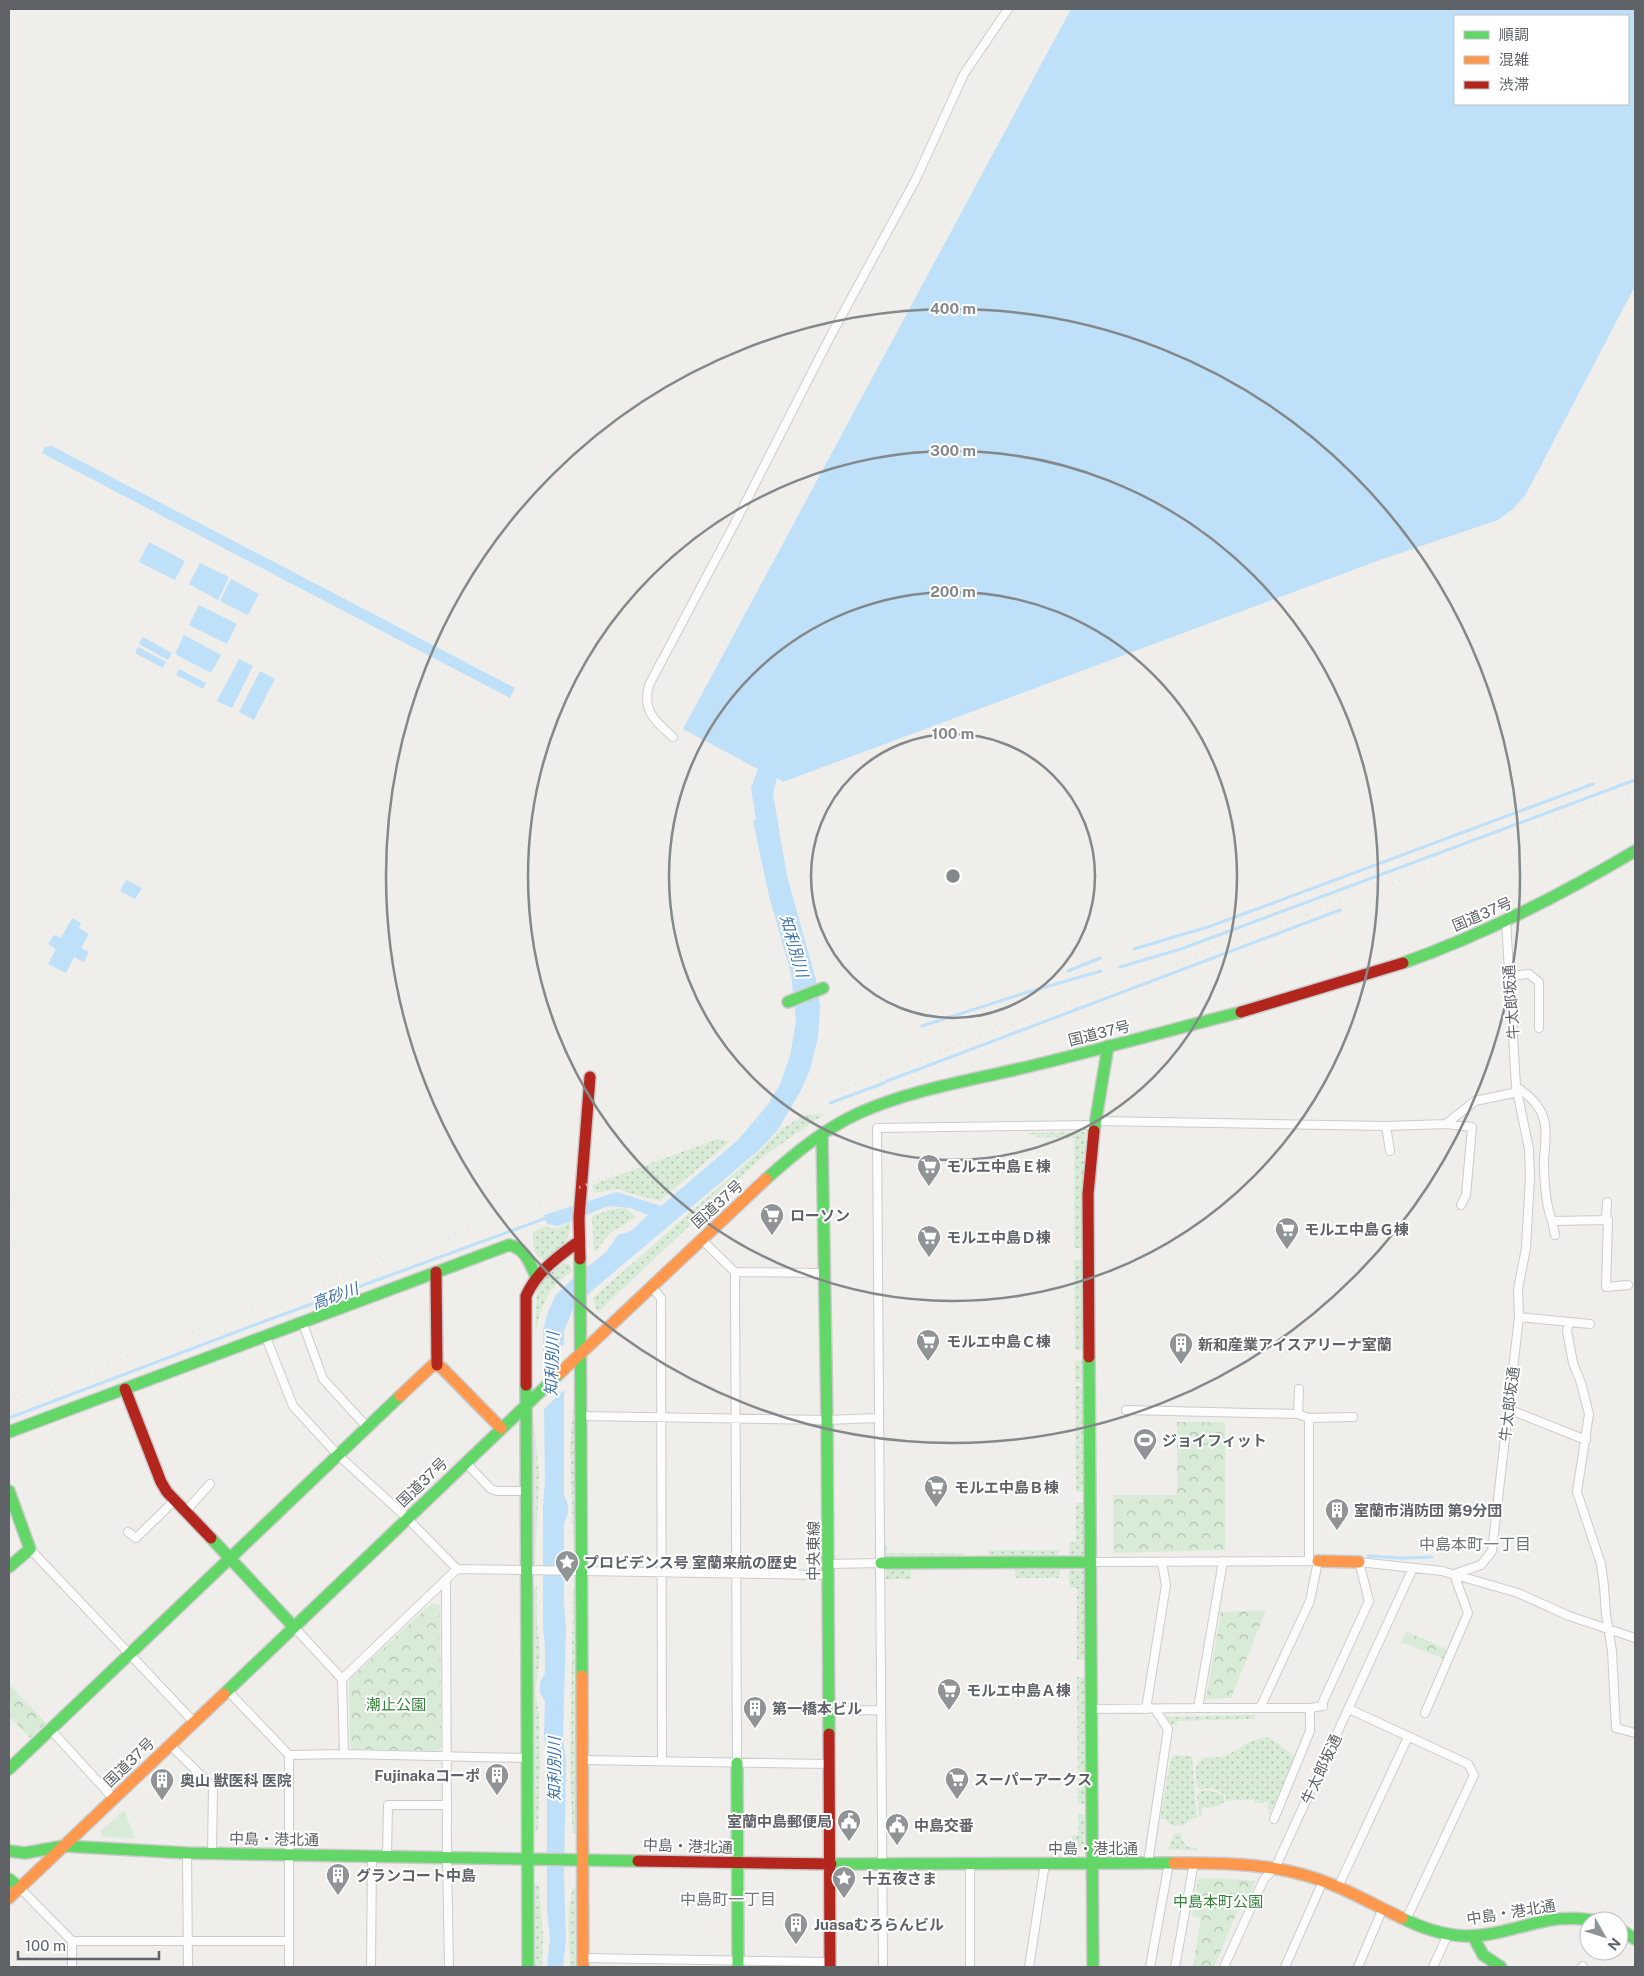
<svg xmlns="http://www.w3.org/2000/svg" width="1644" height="1976" viewBox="0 0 1644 1976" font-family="'Public Sans','Noto Sans JP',sans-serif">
<defs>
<pattern id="grass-dots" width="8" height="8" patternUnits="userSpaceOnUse" patternTransform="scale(1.25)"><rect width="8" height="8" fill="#d8ebd6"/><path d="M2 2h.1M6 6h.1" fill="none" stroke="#b2c2b1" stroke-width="1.8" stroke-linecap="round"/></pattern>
<pattern id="forest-crowns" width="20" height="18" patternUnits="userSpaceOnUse" patternTransform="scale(1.25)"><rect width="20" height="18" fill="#d8ebd6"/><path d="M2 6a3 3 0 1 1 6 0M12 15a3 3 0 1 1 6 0" fill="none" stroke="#b2c2b1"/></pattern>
</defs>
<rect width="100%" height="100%" fill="#efeeea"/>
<path fill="url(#grass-dots)" d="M825 1114 761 1158 597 1313 593 1298 760 1151 781 1129 805 1115Z
M1086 1132 1082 1201V1248H1074V1138L1036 1137V1135H1029V1133Z
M717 1139 730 1141 660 1201 615 1189 594 1193 592 1185Z
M626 1208 636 1217 611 1232 594 1253 592 1216 613 1209Z
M570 1222C572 1237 558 1257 543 1260 532 1255 533 1243 533 1232L543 1227 557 1229Z
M1082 1259V1350H1075L1074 1260Z
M564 1263 570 1265 572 1272C548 1284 540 1310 535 1334L537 1289 542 1280Z
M1075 1361H1083V1383L1075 1382Z
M575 1383 577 1562 574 1564 570 1447Z
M1075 1386H1083V1492H1076Z
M534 1423 539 1474 535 1565 532 1563 531 1425Z
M1076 1503H1084L1083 1556H1069V1543L1076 1542Z
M885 1545 887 1546V1553H963V1556H884Z
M988 1550H1059V1555L989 1556Z
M1015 1569H1060L1059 1578H1015Z
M1069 1569 1084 1571V1660H1077V1588L1069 1587Z
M887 1570H911V1579H885Z
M531 1587H537V1621L540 1657 535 1690 539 1713 540 1763 538 1831H532Z
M573 1588 577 1589 578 1833H573C567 1751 573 1670 573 1588Z
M1077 1677H1085V1804H1078Z
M1255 1715V1719L1177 1721V1725H1172L1167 1717Z
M1264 1737 1270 1738 1293 1755 1304 1740 1269 1815 1268 1802 1255 1803 1254 1799 1226 1801 1225 1794 1211 1788 1200 1789 1197 1786 1195 1767 1203 1758 1221 1757 1233 1752 1249 1742Z
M1175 1755 1192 1756 1197 1818H1193L1184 1825 1172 1826 1164 1819H1160L1171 1758Z
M1209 1790 1224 1795V1802L1219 1806 1202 1808V1817H1199L1197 1794 1199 1791Z
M1078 1814H1085L1084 1850H1072V1836L1078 1835Z
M1181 1833C1182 1844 1186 1848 1197 1848V1851L1168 1849 1174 1834Z
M537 1884 539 1885 543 1936 542 1967H533V1885Z
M575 1887 578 1889V1967H570C570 1952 565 1895 575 1887Z"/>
<path fill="url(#forest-crowns)" d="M1177 1422H1225V1550L1113 1553V1495H1177Z
M431 1604 440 1605 441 1747 438 1751 352 1749 350 1746 349 1683 350 1679Z
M1266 1610 1231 1698 1206 1699 1221 1612Z
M1406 1631 1448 1650 1444 1659 1401 1642Z
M9 1684 46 1723 30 1738 9 1716Z
M1217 1878 1256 1881 1242 1910H1238L1214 1967H1193L1201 1918 1192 1916 1198 1879Z"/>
<path fill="#d8ebd6" d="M124 1810 135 1838 102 1837 101 1831Z"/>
<path fill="#bfe0f9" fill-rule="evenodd" d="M1071 9H1635V286L1526 494 1513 509 1498 520 1377 561 783 782 777 778 773 794 787 876 816 980 820 1007 818 1037 810 1070 800 1092 777 1131 759 1150 594 1289 572 1311 564 1331V1495C570 1506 569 1513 564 1523V1604L566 1627 563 1737 566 1761 564 1876 566 1939 563 1967H547L550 1937 547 1911V1763L544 1734 545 1701 540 1693V1682L545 1673V1648L543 1626V1505L545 1482 543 1331 548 1312 556 1295 571 1280 606 1252 618 1235 631 1231 648 1215 630 1208 608 1206 559 1226 547 1224 544 1215 617 1192 661 1206 739 1139 769 1103 780 1084 790 1056 796 1021 791 973 769 896 753 821 756 820 751 788 758 769 683 729ZM1455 16H1628V104H1455Z
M52 446 515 688 510 698 42 453 45 447Z
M149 542 185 561 175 580 139 562Z
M200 563 229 577 218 600 189 584Z
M231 579 259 594 248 615 220 601Z
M199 605 237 624 227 644 189 625Z
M184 635 221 655 211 673 175 654Z
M143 637 172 653 168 660 139 644Z
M138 647 166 662 163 668 135 653Z
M239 659 253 666 232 708 217 701Z
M179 669 206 683 203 689 176 675Z
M260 671 275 679 254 720 239 712Z
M126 880 142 888 135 899 120 891Z
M72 918 81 923 79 928 89 934 81 948 89 952 84 962 74 957 66 973 48 964 56 949 48 944 54 935 61 938Z"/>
<path fill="#efeeea" d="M565 1344 566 1388 541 1412 540 1368Z"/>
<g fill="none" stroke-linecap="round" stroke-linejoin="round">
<path stroke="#bfe0f9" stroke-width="3" d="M1134 949 1211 926 1593 784
M1120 967 1181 949 1635 780
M1068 971 1100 958
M922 1026 1028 992 1101 971
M887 1081 1340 910
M830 1103 884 1083
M9 1418 257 1324 549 1217
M1368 1556 1401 1558 1432 1557"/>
<g stroke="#cbcccc" stroke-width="10">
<path id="street" d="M673 737C655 721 642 711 649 685L736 521 829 339 916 179 964 74 1008 9
M1509 976 1529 974 1539 982V1028
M1516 1086C1523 1092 1531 1097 1536 1104 1550 1122 1545 1139 1544 1160 1544 1180 1545 1202 1552 1221L1608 1220 1606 1287 1628 1285
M1096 1121 1386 1126 1446 1124 1475 1101 1518 1092
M1446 1124 1472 1127 1466 1195 1461 1205
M1386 1126 1390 1151
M1606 1220 1607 1202
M1552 1221 1555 1235
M701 1239 735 1272 825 1273
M735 1272 737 1763
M651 1286 661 1298 662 1761
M1519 1317 1569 1322
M302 1321 323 1379 367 1427
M1590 1324 1569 1322 1567 1331 1573 1363 1581 1383 1589 1414 1577 1492 1601 1564 1604 1586 1606 1615 1612 1651 1616 1728 1635 1733
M265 1335 293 1406 338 1455 407 1518 457 1569 828 1575
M1299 1389 1298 1414 1309 1418V1561
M1508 1409 1586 1440
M1126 1410 1298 1414
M581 1416 827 1420 878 1418
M1309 1418 1353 1417
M465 1462 491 1489 497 1491H526
M185 1512 210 1484
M128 1532 136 1538 174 1501
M30 1549 193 1721
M1091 1562 1318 1561 1310 1601 1260 1708
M828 1564 881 1563
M1454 1574 1481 1565 1492 1551 1519 1317 1518 1289 1526 1248 1530 1177 1529 1149 1516 1086 1506 921
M446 1581 447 1856 449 1967
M293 1626 342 1679
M227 1690 289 1755V1967
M1321 1706 1369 1601 1359 1562 1442 1571 1518 1593 1569 1616 1635 1638
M1198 1708 1223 1561
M1092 1709 1198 1708H1310L1323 1706
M1146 1709 1166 1585 1162 1563
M1349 1709 1468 1764 1474 1775 1406 1920
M829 1711 881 1710
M1425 1713 1468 1613 1454 1574
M50 1729 113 1798
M169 1744 213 1787 212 1853
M344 1754 342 1679 457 1569
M289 1755 344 1754 527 1758
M583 1760 829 1764
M1274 1819 1310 1731V1708
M187 1853 188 1967
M387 1856 388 1805H447
M970 1863V1967
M1148 1863 1168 1729 1155 1709
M1338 1887 1408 1737
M20 1888 72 1941V1967
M72 1941H289
M583 1958 830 1962
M371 1967 372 1855
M883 1967 877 1128 1095 1125
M1029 1967 1045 1863
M1150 1967 1169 1863
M1175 1967 1194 1863
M1224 1967 1264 1879 1275 1868 1413 1568
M1285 1967 1323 1881
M1358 1967 1383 1908
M1433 1967 1448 1934
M1582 1967 1583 1966"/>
</g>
<g stroke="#cacacb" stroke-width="14">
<path id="fast" d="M1403 963C1485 934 1561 895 1635 851
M788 1002 823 988
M1094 1131 1108 1046
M822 1135 827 1420 829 1734
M766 1179C794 1154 824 1129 859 1113 913 1089 973 1080 1031 1066 1101 1049 1171 1030 1241 1012
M580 1259 582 1676
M1089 1357 1093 1967
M526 1385 528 1967
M9 1432 509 1245C525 1248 530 1263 536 1277
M9 1491 30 1549 9 1567
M211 1538 293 1626
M881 1563 1091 1562
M224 1694 560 1373
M737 1763 738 1967
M9 1769 400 1396
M9 1851 25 1853 64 1846 187 1853 638 1861
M831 1864 1174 1863
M9 1879 20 1888
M1402 1918C1420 1927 1444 1935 1464 1936 1493 1937 1522 1925 1550 1920 1567 1917 1583 1919 1600 1921
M1619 1929 1635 1939
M1473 1936 1483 1955 1501 1967"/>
</g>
<g stroke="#cacacb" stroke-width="14">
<path id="slow" d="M560 1373 766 1179
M400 1396 434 1364 442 1368 501 1428
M1318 1561 1359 1562
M582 1676 583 1967
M1174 1863C1217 1863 1263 1863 1304 1875 1338 1884 1370 1903 1402 1918
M9 1898 224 1694"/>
</g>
<g stroke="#cacacb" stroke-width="14">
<path id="jam" d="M1241 1012 1403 963
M580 1259 579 1218 590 1077
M436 1272 437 1365
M1089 1357 1088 1194 1094 1131
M526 1385V1296C537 1271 558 1257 579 1241
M125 1389 161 1482 167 1492 211 1538
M829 1734 830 1967
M638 1861 831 1864"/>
</g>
<use href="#street" stroke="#fdfcfc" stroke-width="8"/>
<use href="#fast" stroke="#63d668" stroke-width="11"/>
<use href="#slow" stroke="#ff974d" stroke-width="11"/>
<use href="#jam" stroke="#b3261e" stroke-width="11"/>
<path stroke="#e4e4e4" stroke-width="3" stroke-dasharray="1 6" stroke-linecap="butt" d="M9 1210 17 1193
M9 1246 17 1238
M9 1401 1635 792"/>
</g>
<g fill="none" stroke="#84888a" stroke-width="2.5">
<circle cx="953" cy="876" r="142"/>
<circle cx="953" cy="876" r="284"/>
<circle cx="953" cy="876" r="425"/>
<circle cx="953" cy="876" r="567"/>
</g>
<defs>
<g id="supermarket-pin" transform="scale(1.25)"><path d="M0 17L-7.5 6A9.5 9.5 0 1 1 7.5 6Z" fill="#919496" stroke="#fff"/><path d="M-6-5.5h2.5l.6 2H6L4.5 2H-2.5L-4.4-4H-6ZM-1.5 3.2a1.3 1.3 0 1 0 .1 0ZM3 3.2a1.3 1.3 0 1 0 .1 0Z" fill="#fff"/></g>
<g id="building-pin" transform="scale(1.25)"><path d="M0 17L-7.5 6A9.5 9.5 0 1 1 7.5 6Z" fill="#919496" stroke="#fff"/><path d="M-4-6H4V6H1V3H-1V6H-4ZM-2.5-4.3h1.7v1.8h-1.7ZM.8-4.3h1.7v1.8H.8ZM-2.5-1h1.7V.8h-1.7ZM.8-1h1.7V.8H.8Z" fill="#fff"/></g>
<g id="stadium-pin" transform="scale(1.25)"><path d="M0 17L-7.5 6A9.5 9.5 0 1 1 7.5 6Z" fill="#919496" stroke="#fff"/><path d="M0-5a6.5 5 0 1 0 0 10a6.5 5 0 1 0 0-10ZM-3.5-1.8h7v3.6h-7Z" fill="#fff"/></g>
<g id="sight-pin" transform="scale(1.25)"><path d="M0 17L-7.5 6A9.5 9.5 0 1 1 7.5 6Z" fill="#919496" stroke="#fff"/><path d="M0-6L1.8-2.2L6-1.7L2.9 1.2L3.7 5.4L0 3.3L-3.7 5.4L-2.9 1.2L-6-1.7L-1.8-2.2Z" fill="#fff"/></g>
<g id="civic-pin" transform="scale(1.25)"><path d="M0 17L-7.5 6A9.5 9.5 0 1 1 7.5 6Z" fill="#919496" stroke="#fff"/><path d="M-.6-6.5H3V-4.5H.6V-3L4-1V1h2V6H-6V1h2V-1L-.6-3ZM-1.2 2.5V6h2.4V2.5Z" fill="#fff"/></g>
</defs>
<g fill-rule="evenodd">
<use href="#supermarket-pin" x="929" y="1166"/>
<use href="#supermarket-pin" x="772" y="1215"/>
<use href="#supermarket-pin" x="1287" y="1229"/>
<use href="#supermarket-pin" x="929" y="1237"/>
<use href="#supermarket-pin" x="928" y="1341"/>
<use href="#building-pin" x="1181" y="1344"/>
<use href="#stadium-pin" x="1145" y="1440"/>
<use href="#supermarket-pin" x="936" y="1487"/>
<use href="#building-pin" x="1337" y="1510"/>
<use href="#sight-pin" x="567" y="1562"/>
<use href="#supermarket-pin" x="949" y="1690"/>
<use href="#building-pin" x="755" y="1708"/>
<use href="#building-pin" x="497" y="1775"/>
<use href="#supermarket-pin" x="957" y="1779"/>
<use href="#building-pin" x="162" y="1780"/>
<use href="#civic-pin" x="849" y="1821"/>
<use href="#civic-pin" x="897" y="1825"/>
<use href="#building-pin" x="338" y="1875"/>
<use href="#sight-pin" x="844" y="1878"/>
<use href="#building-pin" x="796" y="1924"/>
</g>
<g text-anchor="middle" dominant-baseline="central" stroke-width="4" stroke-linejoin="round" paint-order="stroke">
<g font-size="15" fill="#5f6368" stroke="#fff">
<text transform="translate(1482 914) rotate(-23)">国道37号</text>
<text transform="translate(1511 1002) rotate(-94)">牛太郎坂通</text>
<text transform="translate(1099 1033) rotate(-14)">国道37号</text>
<text transform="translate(717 1204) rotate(-42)">国道37号</text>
<text transform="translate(1509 1404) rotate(-83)">牛太郎坂通</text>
<text transform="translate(422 1482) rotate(-44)">国道37号</text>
<text transform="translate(813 1551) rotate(-90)">中央東線</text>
<text transform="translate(129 1762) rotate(-44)">国道37号</text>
<text transform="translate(1321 1769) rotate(-65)">牛太郎坂通</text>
<text transform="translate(274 1839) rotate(1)">中島・港北通</text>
<text transform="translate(688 1846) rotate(2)">中島・港北通</text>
<text x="1093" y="1848">中島・港北通</text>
<text transform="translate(1511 1912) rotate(-9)">中島・港北通</text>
</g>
<g font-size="15" font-weight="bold" fill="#5f6368" stroke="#fff" text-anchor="start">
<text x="946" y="1166">モルエ中島Ｅ棟</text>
<text x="790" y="1215">ローソン</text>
<text x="1304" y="1229">モルエ中島Ｇ棟</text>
<text x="946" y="1237">モルエ中島Ｄ棟</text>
<text x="946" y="1341">モルエ中島Ｃ棟</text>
<text x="1198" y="1344">新和産業アイスアリーナ室蘭</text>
<text x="1162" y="1440">ジョイフィット</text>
<text x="954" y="1487">モルエ中島Ｂ棟</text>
<text x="1354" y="1510">室蘭市消防団 第9分団</text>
<text x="584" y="1562">プロビデンス号 室蘭来航の歴史</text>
<text x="966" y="1690">モルエ中島Ａ棟</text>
<text x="772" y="1708">第一橋本ビル</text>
<text x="480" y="1775" text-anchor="end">Fujinakaコーポ</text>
<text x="974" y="1779">スーパーアークス</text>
<text x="180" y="1780">奥山 獣医科 医院</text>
<text x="832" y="1821" text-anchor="end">室蘭中島郵便局</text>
<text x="914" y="1825">中島交番</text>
<text x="356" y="1875">グランコート中島</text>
<text x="862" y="1878">十五夜さま</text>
<text x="814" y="1924">Juasaむろらんビル</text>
</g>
<g font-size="15" fill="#348238" stroke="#fff">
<text x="396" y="1704">潮止公園</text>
<text x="1218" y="1901">中島本町公園</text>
</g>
<g font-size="16" font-style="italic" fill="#4174aa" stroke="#fff">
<text transform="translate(794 946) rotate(74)">知利別川</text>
<text transform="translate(335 1296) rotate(-20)">高砂川</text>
<text transform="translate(552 1364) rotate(-88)">知利別川</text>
<text transform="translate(554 1769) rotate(-90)">知利別川</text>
</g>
<g font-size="16" fill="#70757a" stroke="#fff">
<text x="1475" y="1544">中島本町一丁目</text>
<text x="728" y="1899">中島町一丁目</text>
</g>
</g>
<circle cx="953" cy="876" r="8" fill="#84888a" stroke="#fff" stroke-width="2.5"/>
<g font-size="15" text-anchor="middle" font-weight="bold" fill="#84888a" stroke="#fff" stroke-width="4" stroke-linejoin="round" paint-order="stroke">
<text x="953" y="314">400 m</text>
<text x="953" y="456">300 m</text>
<text x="953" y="597">200 m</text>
<text x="953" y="739">100 m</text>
</g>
<rect width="1644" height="1976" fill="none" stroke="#5f6368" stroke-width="20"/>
<rect x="1454" y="15" width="175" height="90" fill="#ffffff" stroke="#bfc1c3"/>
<rect x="1464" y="31" width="25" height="8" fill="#63d668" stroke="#bfc1c3"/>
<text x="1499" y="40" font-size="15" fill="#5f6368">順調</text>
<rect x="1464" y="56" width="25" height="8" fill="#ff974d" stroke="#bfc1c3"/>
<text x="1499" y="65" font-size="15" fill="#5f6368">混雑</text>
<rect x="1464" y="81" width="25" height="8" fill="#b3261e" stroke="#bfc1c3"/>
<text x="1499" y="90" font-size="15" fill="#5f6368">渋滞</text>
<g transform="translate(1604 1936) rotate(129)"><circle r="24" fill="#ffffff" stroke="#bfc1c3"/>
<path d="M0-4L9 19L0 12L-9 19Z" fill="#919496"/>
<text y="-8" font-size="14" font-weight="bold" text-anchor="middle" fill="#5f6368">N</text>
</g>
<path d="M18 1951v8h141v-8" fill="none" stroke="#5f6368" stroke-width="2.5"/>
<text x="25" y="1951" font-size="15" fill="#5f6368" stroke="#ffffff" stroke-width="4" paint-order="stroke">100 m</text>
</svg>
